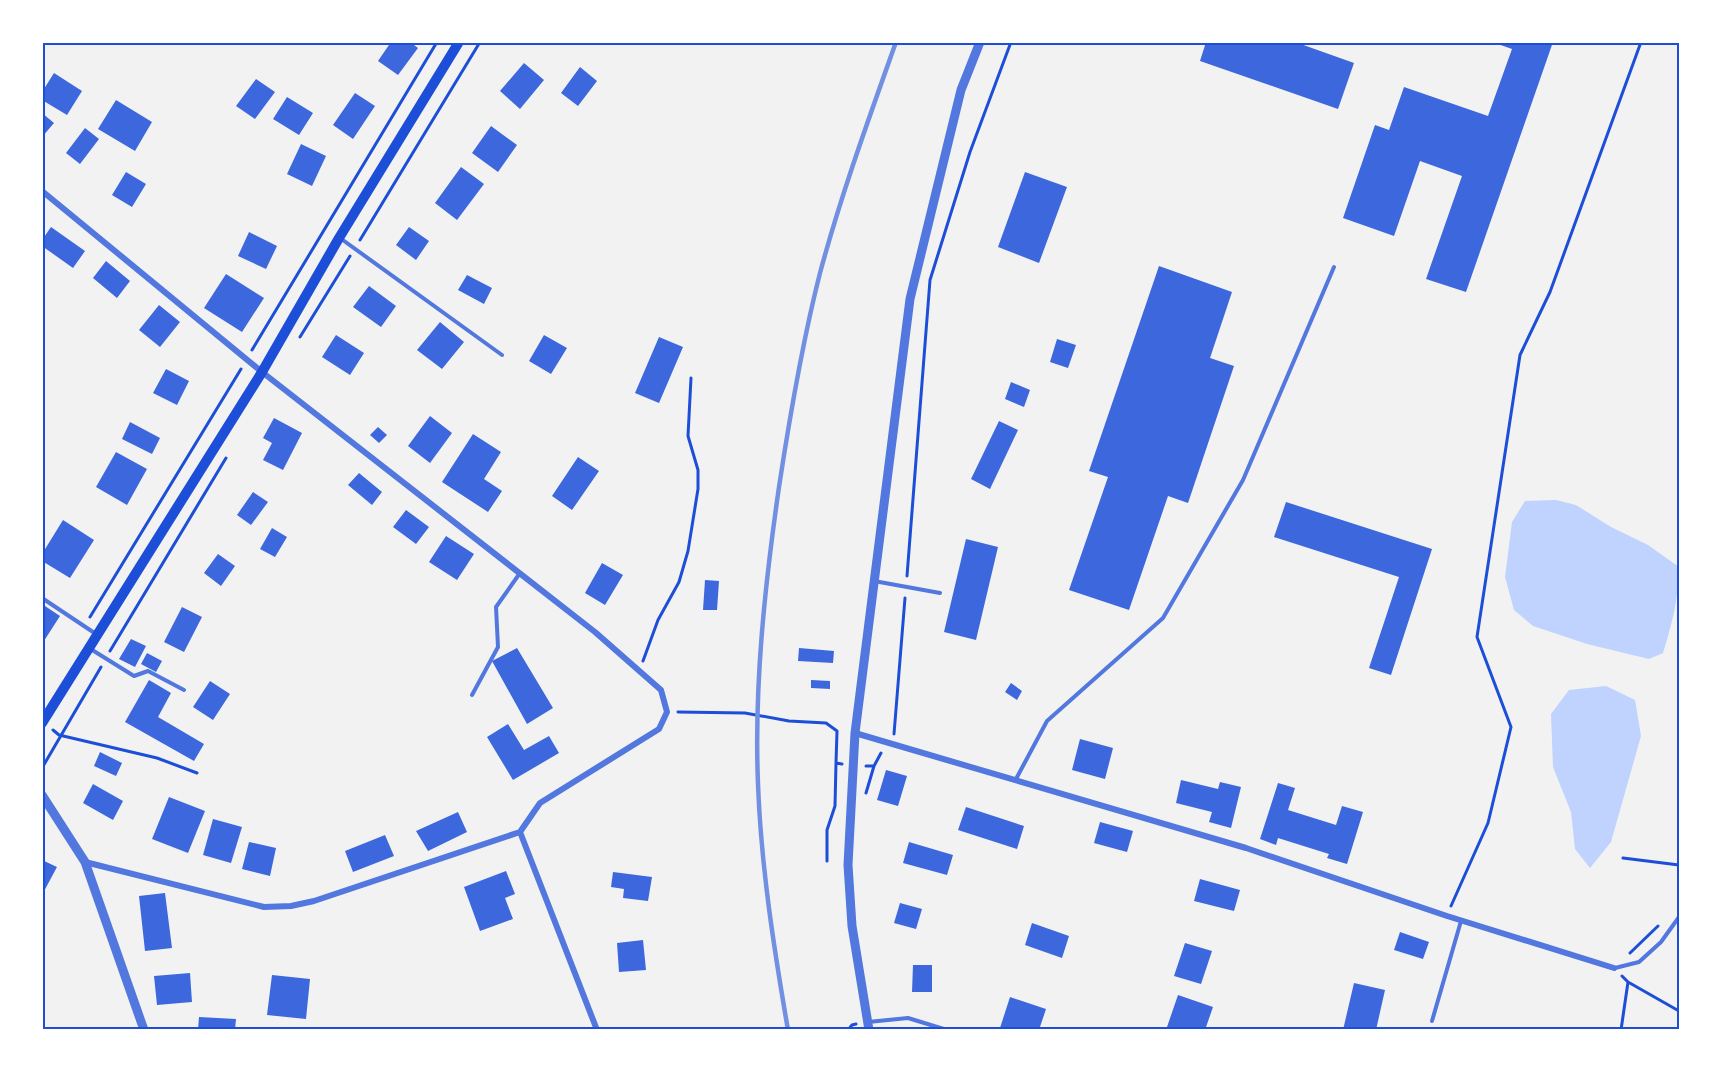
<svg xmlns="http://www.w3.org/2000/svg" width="1721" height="1072" viewBox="0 0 1721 1072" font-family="'Nunito Sans',sans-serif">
<rect width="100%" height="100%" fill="#f2f2f2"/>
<path fill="#bfd3fe" d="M1556 500 1576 505 1611 527 1648 545 1679 567C1679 597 1672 624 1663 653L1649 659 1587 644 1533 626 1514 610 1505 577 1512 522 1525 501Z
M1606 686 1635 700 1641 736 1611 842 1590 868 1575 849 1571 812 1553 767 1551 714 1569 690Z"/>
<path fill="#3d67dc" d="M391 42H410L418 48 398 75 378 61Z
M1206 42H1295L1354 63 1338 109 1200 61Z
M1492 42H1553L1466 292 1426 279 1462 176 1420 161 1394 236 1343 218 1375 125 1389 130 1404 87 1488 116 1512 49Z
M524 63 544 80 520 109 500 91Z
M580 67 597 81 578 106 561 93Z
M54 73 82 91 67 115 42 100V92Z
M256 79 275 92 255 119 236 106Z
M355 93 375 106 353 139 333 125Z
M287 97 313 113 299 135 273 119Z
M116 100 152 122 135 151 98 129Z
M42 113 54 123 42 137Z
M491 126 517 145 498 172 472 153Z
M85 128 99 139 80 164 66 153Z
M301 144 326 156 312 186 287 174Z
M461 167 484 184 457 220 435 203Z
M126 172 146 184 132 207 112 195Z
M1025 172 1067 187 1039 263 998 247Z
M51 227 85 251 73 268 42 246V240Z
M409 227 429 241 416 260 396 245Z
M249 232 277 246 266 269 238 256Z
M106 261 130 281 117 298 93 278Z
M1159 266 1232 292 1210 358 1234 366 1188 503 1168 496 1129 610 1069 590 1108 477 1089 471Z
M226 274 264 298 242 332 204 308Z
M467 275 492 288 484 304 458 290Z
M369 286 396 306 381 327 353 307Z
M159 305 180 322 160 347 139 330Z
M440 322 464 342 442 369 417 350Z
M336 335 364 353 350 375 322 357Z
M544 335 567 348 551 374 529 361Z
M659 337 683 347 659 403 635 393Z
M1057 339 1076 345 1068 368 1050 362Z
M166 369 189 381 177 405 153 393Z
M1011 382 1030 390 1024 407 1005 399Z
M430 416 452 433 430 463 408 446Z
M274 418 302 433 283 470 263 460 272 443 263 438Z
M999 421 1018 430 990 489 971 479Z
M130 422 160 438 152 454 122 439Z
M378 427 387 435 379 443 370 435Z
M473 434 501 452 484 479 502 491 488 512 442 482Z
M116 452 147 469 127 505 96 487Z
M578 457 599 471 572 510 552 496Z
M359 473 382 492 372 505 348 485Z
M253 492 268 502 251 525 237 515Z
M1286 502 1432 549 1391 675 1369 668 1399 577 1274 537Z
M406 510 429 527 416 544 393 527Z
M63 520 94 540 70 578 42 561V554Z
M272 528 287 537 275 557 260 549Z
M446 536 474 554 457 580 429 562Z
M966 539 998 547 976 640 944 632Z
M218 554 235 566 221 586 204 573Z
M602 563 623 575 605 605 585 593Z
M705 580 719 581 717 610H703Z
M42 604 60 616 42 644Z
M182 607 202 617 184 652 164 642Z
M131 639 146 646 135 667 119 659Z
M517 648 553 708 527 724 492 661Z
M799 648 834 651 833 663 798 661Z
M147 653 162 661 156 672 141 664Z
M149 680 171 693 158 717 204 744 194 761 125 722Z
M811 680 830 681V689L811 688Z
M210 681 230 694 213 720 193 707Z
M1011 683 1022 691 1017 700 1005 692Z
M508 724 524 750 549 736 559 753 513 780 487 737Z
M1080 739 1113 748 1105 779 1072 770Z
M100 752 122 763 116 776 94 766Z
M886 770 907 776 898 806 877 800Z
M1181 780 1218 789 1220 782 1241 787 1231 828 1209 822 1212 812 1176 803Z
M1278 783 1295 788 1288 810 1336 825 1342 806 1363 812 1347 864 1327 858 1329 854 1278 838 1276 845 1260 839Z
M93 784 123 801 113 820 83 803Z
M169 797 205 811 188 853 152 839Z
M966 807 1024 826 1017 849 958 830Z
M458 812 467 832 428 851 416 831Z
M213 819 242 827 231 863 203 855Z
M1100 822 1133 831 1127 852 1094 843Z
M385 835 394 856 353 872 345 851Z
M249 842 276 848 270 876 242 869Z
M909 842 953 855 947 875 903 863Z
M42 860 57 867 42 895Z
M506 871 515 894 505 898 513 919 480 931 464 887Z
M613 872 652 877 648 901 623 898 624 889 611 887Z
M1200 879 1240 890 1234 911 1194 901Z
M165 893 172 948 145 951 139 896Z
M900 903 922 909 916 929 894 923Z
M1032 923 1069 936 1062 958 1025 945Z
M1400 932 1429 942 1423 959 1394 950Z
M643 940 646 970 619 972 617 943Z
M1185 943 1212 951 1201 984 1174 976Z
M913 965H932V992H912Z
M190 973 192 1002 157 1005 154 976Z
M272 975 310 979 306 1019 267 1015Z
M1354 983 1385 990 1376 1030H1343Z
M1178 995 1213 1007 1205 1030H1177L1167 1027Z
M1010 997 1046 1009 1039 1030H1007L1000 1028Z
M199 1017 236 1019 235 1030H198Z"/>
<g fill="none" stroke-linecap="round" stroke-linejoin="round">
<path stroke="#1d4ed8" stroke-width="3" d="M360 240 480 42
M300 337 350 256
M252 350 437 42
M907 576 930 280 970 152 1011 42
M90 617 241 369
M110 651 226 458
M643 661 658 620 679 582 688 551 698 489V470L688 436 691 378
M678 712 745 713 789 721 826 723 837 731 836 763 842 764
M53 730 59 735 157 758 197 773
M894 734 905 598
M866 766H874L881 753
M42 768 101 667
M866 793 874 766
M1623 858 1679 865
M827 861V830L835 806 836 763
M1451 906 1488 823 1511 727 1477 637 1520 355 1550 292 1641 42
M1630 953 1658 926
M1622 976 1628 982 1679 1011
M848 1030 852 1025 856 1024
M1621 1030 1628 982"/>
<path stroke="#5277de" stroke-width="4" d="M340 238 502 355
M874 581 940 593
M42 598 96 634
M89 648 134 676 148 671 184 690
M472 695 498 647 496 607 520 573
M1016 779 1047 721 1163 618 1243 480 1334 267
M1615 968 1639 962 1661 942 1679 917
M1432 1021 1461 921
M868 1022 908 1018 947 1030"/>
<path stroke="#5277de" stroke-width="6" d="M42 191 262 372 595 632 661 690 667 712 659 729 540 803 520 832 597 1030
M855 733 1246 848 1447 916 1614 968
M85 862 264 907 291 906 314 901 520 832"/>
<path stroke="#5277de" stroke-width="9" d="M42 795 85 862 144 1030
M869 1030 852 926 848 865 855 733 910 299 961 90 980 42"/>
<path stroke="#1d4ed8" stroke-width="10" d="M42 723 262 372 339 238 459 42"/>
<path stroke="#7290e2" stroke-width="4.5" d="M788 1030C774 949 761 866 758 784 754 685 765 584 779 487 790 415 802 343 820 273 841 195 869 118 896 42"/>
</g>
<rect width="1721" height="1072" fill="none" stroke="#ffffff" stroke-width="87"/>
<rect x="44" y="44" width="1634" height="984" fill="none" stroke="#1d4ed8" stroke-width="2"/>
</svg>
